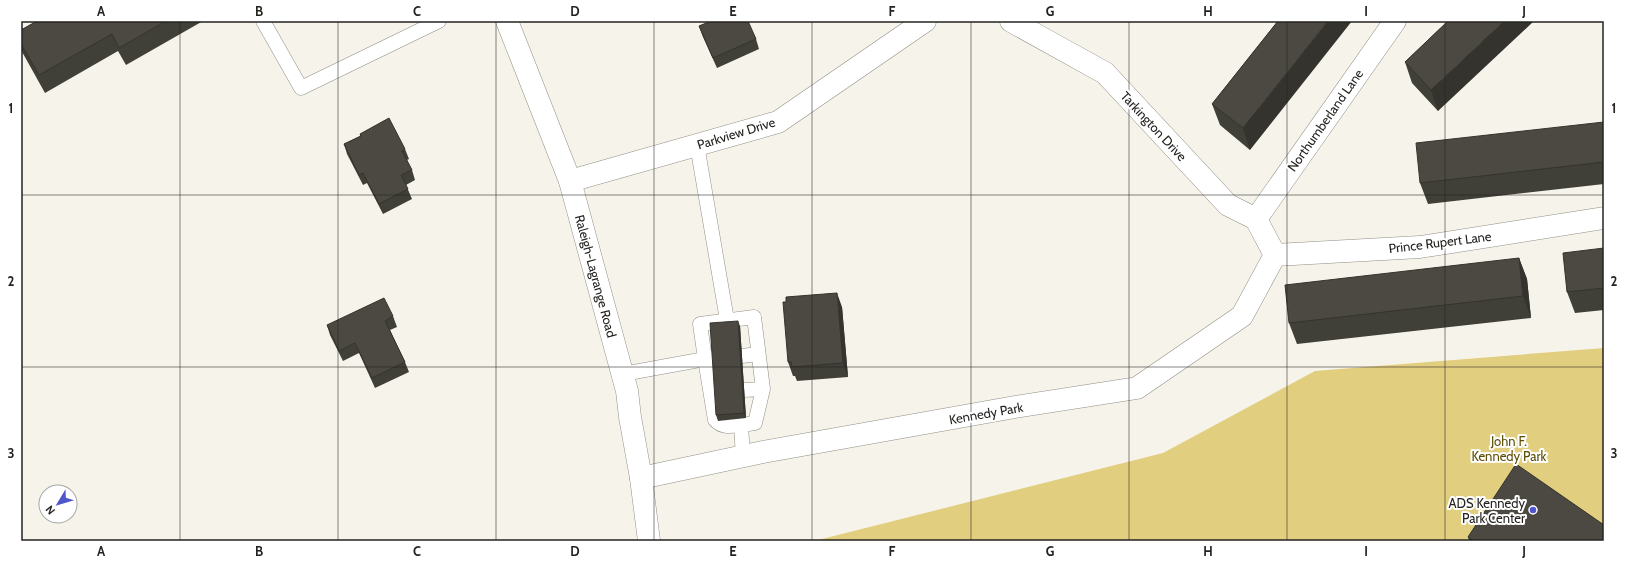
<svg xmlns="http://www.w3.org/2000/svg" width="1625" height="562" viewBox="0 0 1625 562" font-family="Cabin,sans-serif">
<rect width="100%" height="100%" fill="#f6f3ea"/>
<path fill="#e2ce7f" d="M1604 348V541H814L1163 453 1315 371Z"/>
<g fill="none" stroke-linecap="round" stroke-linejoin="round">
<g stroke="#918f86" stroke-width="15">
<path id="lane" d="M263 21 301 88 439 21
M697 145 727 320
M742 356 758 354
M713 358 705 359 715 420C722 428 731 426 741 425L743 457
M623 374 705 359 700 324 754 317 763 389 755 423 741 425
M744 390 763 389"/>
</g>
<g stroke="#918f86" stroke-width="23">
<path id="street" d="M1011 21 1105 73 1228 205 1256 219 1275 255
M570 181 778 122 925 21
M1256 219 1395 21
M1275 255 1420 247 1604 218
M641 478 763 452 1015 407 1137 388 1242 316 1275 255"/>
</g>
<g stroke="#918f86" stroke-width="23">
<path id="secondary" d="M507 21 570 181 627 391 630 417 641 478 649 541"/>
</g>
<use href="#lane" stroke="#fff" stroke-width="14"/>
<use href="#street" stroke="#fff" stroke-width="22"/>
<use href="#secondary" stroke="#fff" stroke-width="22"/>
</g>
<path fill="#403f38" d="M37 21H203L126 65 118 51 45 93 21 50V30Z
M1278 21 1250 150 1220 125 1212 104Z
M1448 21 1438 111 1412 83 1405 62Z
M699 26 756 39 759 49 717 68 703 37Z
M1604 122V184L1428 204 1420 183Z
M360 134 405 149 409 159 407 160 412 170 415 180 406 185 412 199 383 214 367 183 363 185 347 154 344 144 360 136Z
M1604 248V310L1575 313 1567 292Z
M1519 258 1527 279 1531 318 1297 344 1289 323Z
M842 307 848 377 797 381 795 376H793L788 362Z
M393 316 397 327 390 330 405 362 409 372 375 388 359 353 343 361 330 335 327 325Z
M740 326 746 418 718 421 716 415Z
M1468 537 1604 541H1469Z"/>
<path fill="#34332e" d="M1328 21H1352L1250 150 1243 128Z
M1504 21H1534L1438 111 1431 90Z
M1519 258 1527 279 1531 318 1523 296Z
M837 293 842 307 848 377 843 363Z
M738 321 740 326 746 418 744 413Z"/>
<path fill="#4b4941" stroke="#34332e" d="M37 21H166L119 48 112 34 39 75 21 44V30Z
M711 21H748L756 39 713 58 699 26Z
M1278 21H1328L1243 128 1212 104Z
M1448 21H1504L1431 90 1405 62Z
M389 118 405 149 402 151 412 170 401 175 408 189 379 204 363 173 359 175 344 144 361 136 360 134Z
M1604 122V162L1420 183 1416 143Z
M1604 248V288L1567 292 1563 253Z
M1519 258 1523 296 1289 323 1285 285Z
M837 293 843 363 792 367 791 362H788L783 302H786V297Z
M384 298 393 316 385 321 405 362 372 378 355 343 339 351 327 325Z
M738 321 744 413 716 415 710 323Z
M1516 464 1604 525V541H1474L1468 537Z"/>
<path fill="none" stroke="#242320" stroke-width="1" stroke-opacity="0.55" d="M180 21V541M338 21V541M496 21V541M654 21V541M812 21V541M971 21V541M1129 21V541M1287 21V541M1445 21V541M21 195H1604M21 367H1604"/>
<circle fill="#4f55cb" stroke="#fff" stroke-width="1.5" cx="1533" cy="510" r="4"/>
<g text-anchor="middle" dominant-baseline="central" stroke-width="4" stroke-linejoin="round" paint-order="stroke">
<g font-size="13" fill="#242320" stroke="#fff">
<text transform="translate(1325 120) rotate(-55)">Northumberland Lane</text>
<text transform="translate(1154 126) rotate(47)">Tarkington Drive</text>
<text transform="translate(736 133) rotate(-17)">Parkview Drive</text>
<text transform="translate(1440 242) rotate(-7)">Prince Rupert Lane</text>
<text transform="translate(596 276) rotate(75)">Raleigh-Lagrange Road</text>
<text transform="translate(986 413) rotate(-10)">Kennedy Park</text>
</g>
<g font-size="13" fill="#5d4e05" stroke="#fff">
<text x="1509" y="441">John F.<tspan x="1509" dy="15">Kennedy Park</tspan></text>
</g>
<g font-size="13" fill="#242320" stroke="#fff" text-anchor="end">
<text x="1525" y="503">ADS Kennedy<tspan x="1525" dy="15">Park Center</tspan></text>
</g>
</g>
<rect width="1625" height="562" fill="none" stroke="#ffffff" stroke-width="44"/>
<g transform="translate(58 504) rotate(232)"><circle r="19" fill="#ffffff" stroke="#a7a7a6"/>
<path d="M0-3L7 15L0 10L-7 15Z" fill="#4f55cb"/>
<text y="-6" font-size="11" font-weight="bold" text-anchor="middle" fill="#242320">N</text>
</g>
<rect x="22" y="22" width="1581" height="518" fill="none" stroke="#242320" stroke-width="1.5"/>
<g font-size="13" text-anchor="middle" font-weight="bold" fill="#242320">
<text x="101" y="16">A</text>
<text x="259" y="16">B</text>
<text x="417" y="16">C</text>
<text x="575" y="16">D</text>
<text x="733" y="16">E</text>
<text x="892" y="16">F</text>
<text x="1050" y="16">G</text>
<text x="1208" y="16">H</text>
<text x="1366" y="16">I</text>
<text x="1524" y="16">J</text>
<text x="11" y="113">1</text>
<text x="1614" y="113">1</text>
<text x="11" y="286">2</text>
<text x="1614" y="286">2</text>
<text x="11" y="458">3</text>
<text x="1614" y="458">3</text>
<text x="101" y="556">A</text>
<text x="259" y="556">B</text>
<text x="417" y="556">C</text>
<text x="575" y="556">D</text>
<text x="733" y="556">E</text>
<text x="892" y="556">F</text>
<text x="1050" y="556">G</text>
<text x="1208" y="556">H</text>
<text x="1366" y="556">I</text>
<text x="1524" y="556">J</text>
</g>
</svg>
